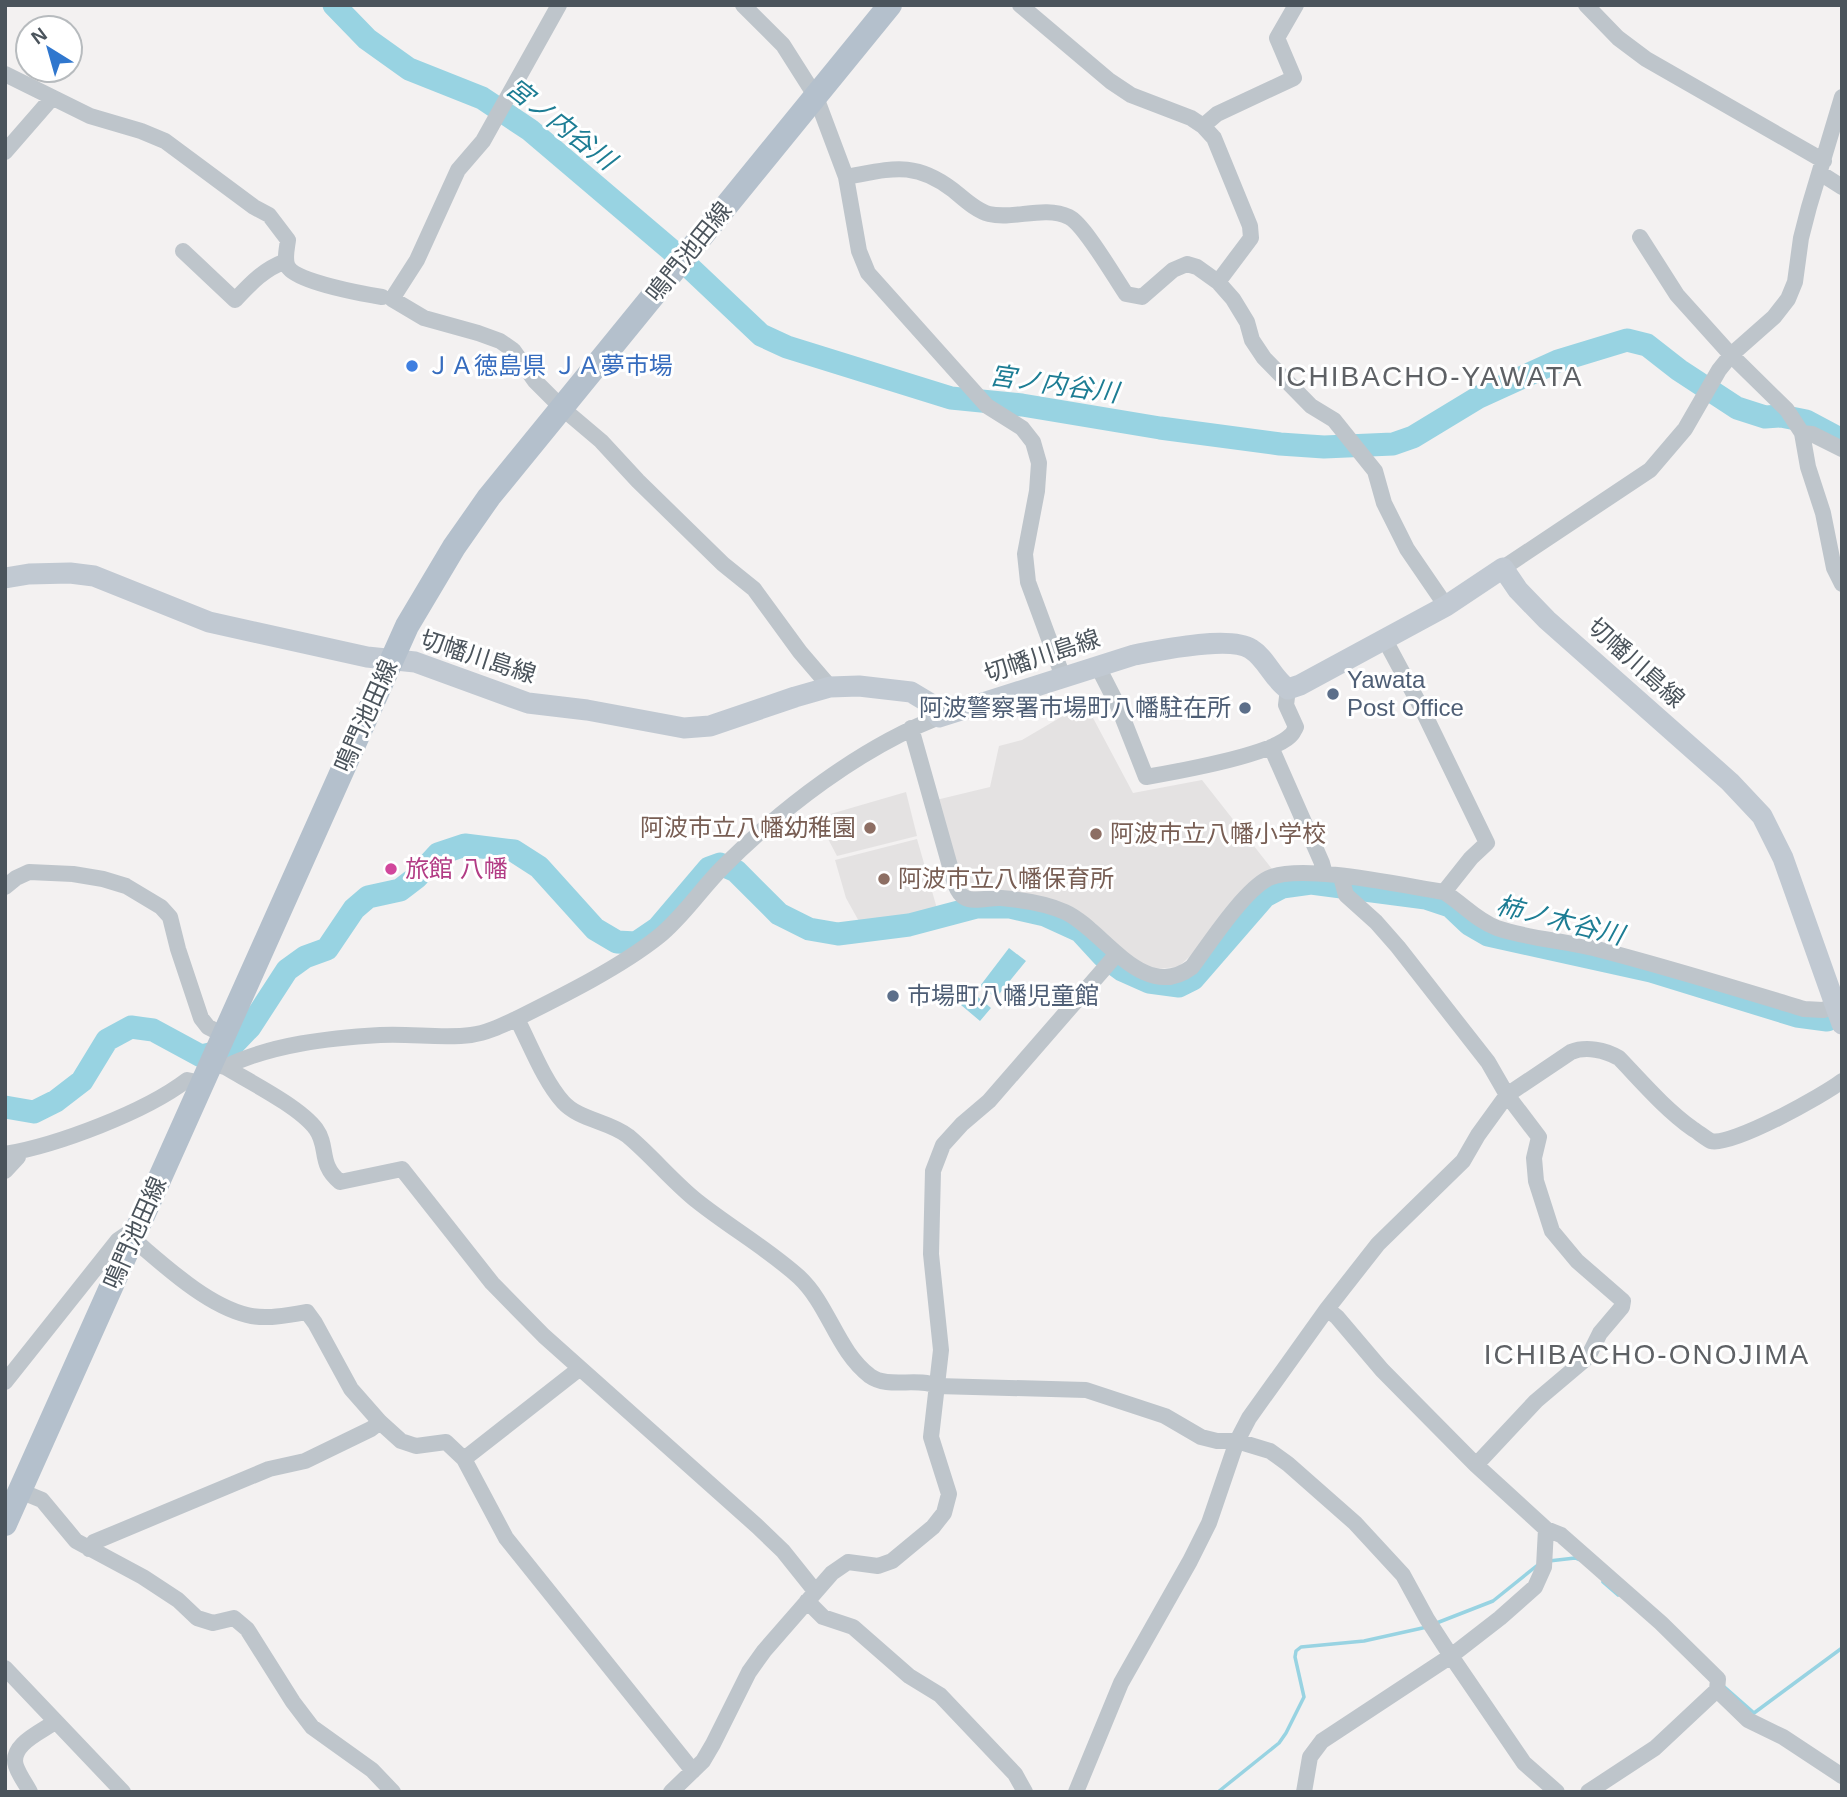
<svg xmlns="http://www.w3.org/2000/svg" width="1847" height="1797" font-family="Arial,'Noto Sans JP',sans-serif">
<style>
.education{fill:#e4e2e2}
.water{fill:#98d3e2}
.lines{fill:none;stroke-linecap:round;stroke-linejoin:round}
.stream{stroke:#98d3e2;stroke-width:3.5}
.river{stroke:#98d3e2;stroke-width:23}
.minor{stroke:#bec5cb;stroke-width:16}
.secondary{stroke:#c1c9d2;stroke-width:21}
.primary{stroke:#b4c0cc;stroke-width:24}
.shop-dot{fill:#3f7fe0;stroke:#fff;stroke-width:2.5}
.service-dot{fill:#5c6f8a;stroke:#fff;stroke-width:2.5}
.education-dot{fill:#8d6e63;stroke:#fff;stroke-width:2.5}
.hotel-dot{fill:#d1479c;stroke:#fff;stroke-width:2.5}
.labels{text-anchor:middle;stroke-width:6;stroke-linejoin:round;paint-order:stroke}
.street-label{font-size:24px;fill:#4b545c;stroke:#fff}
.shop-label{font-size:24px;fill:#366cbe;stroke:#fff;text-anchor:start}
.service-label{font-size:24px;fill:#4e5e75;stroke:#fff;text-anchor:start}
.education-label{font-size:24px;fill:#785e54;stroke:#fff;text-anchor:start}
.hotel-label{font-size:24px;fill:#b23c85;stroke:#fff;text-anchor:start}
.water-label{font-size:26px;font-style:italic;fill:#1d7d94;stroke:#fff}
.quarter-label{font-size:28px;letter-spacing:2px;fill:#5e6165;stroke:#fff}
</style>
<rect width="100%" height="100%" fill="#f3f1f1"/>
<!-- education -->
<path class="education" d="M1085 703 1133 793 1202 780 1272 869 1251 886 1196 951 1178 967 1154 969 1130 958 1095 923 972 894 961 889 936 800 990 787 999 746 1022 740Z
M906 792 917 836 837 856 827 837 824 820 827 815Z
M917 839 938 912 866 934 846 898 835 860Z"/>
<!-- water -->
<path class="water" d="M1009 948 1026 961 996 998 980 986Z
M972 992 991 1008 980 1021 961 1005Z"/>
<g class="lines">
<!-- stream -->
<path class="stream" d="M1549 1561 1575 1558 1580 1560
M1603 1582 1618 1595
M1434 1624 1493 1601 1539 1564
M1721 1684 1754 1713 1842 1648
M1218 1792 1279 1743 1286 1733 1304 1697 1295 1657 1296 1651 1301 1647 1364 1641 1427 1627"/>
<!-- river -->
<path class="river" d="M334 5 367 39 409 69 482 98 530 130 670 249 761 335 787 347 951 398 1022 405 1160 428 1280 444 1324 447 1393 444 1413 437 1479 397 1558 361 1627 340 1647 345 1679 370 1737 408 1765 417 1781 416 1806 421 1842 440
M5 1107 34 1112 56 1101 82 1081 107 1040 131 1027 153 1030 201 1056 228 1050 250 1027 287 970 305 957 327 949 354 909 368 897 400 890 417 877 438 854 465 845 514 851 539 867 595 929 617 942 636 943 658 928 709 868 720 864 736 871 779 914 809 929 838 934 909 925 977 907H1010L1045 915 1080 931 1103 956 1122 970 1149 982 1179 986 1193 979 1265 896 1282 887 1311 883 1426 898 1450 906 1469 924 1488 935 1651 971 1797 1016 1827 1020 1842 1014"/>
<!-- minor -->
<path class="minor" d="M559 5 483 141 458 170 417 260 392 299 424 318 478 333 500 341 513 350 535 381 562 408 601 441 638 481 723 564 754 589 800 652 830 687
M743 5 783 45 816 97 846 177 859 251 868 273 987 406 1022 428 1033 442 1039 463 1037 491 1025 554 1028 582 1063 677
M1020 5 1110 81 1131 95 1191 118 1203 126 1214 138 1250 226 1251 238 1218 282
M1586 5 1618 38 1646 59 1824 161
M5 74 90 116 141 131 165 141 254 207 269 215 288 240C287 248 284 260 288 267 297 282 364 294 382 297
M1203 126 1217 114 1294 78 1277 38 1296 5
M5 152 52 98
M1820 173 1842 187
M846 177C891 169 914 160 953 190 963 198 976 211 989 214 1014 220 1044 205 1069 217 1084 224 1115 278 1126 294L1142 297 1173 270 1187 264 1197 267 1218 282 1233 299 1247 322 1252 340 1264 358 1311 406 1334 420 1375 471 1384 503 1407 549 1446 606
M1640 237 1677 295 1731 355 1787 410 1802 433 1808 467 1823 513 1834 568 1842 584
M183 251 235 300C251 283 264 269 286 261
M1802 433 1812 434 1842 449
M1503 568 1650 470 1685 429 1719 370 1731 355 1774 317 1788 299 1795 282 1801 238 1809 207 1842 97
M1385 640 1422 709 1487 843 1471 858 1444 892
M1097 665 1118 706 1146 777C1175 772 1271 755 1290 736 1293 734 1294 730 1296 727L1286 705 1288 689
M911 728 955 884C957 889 960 895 964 897 973 903 991 897 1001 898 1023 900 1045 903 1065 912 1103 929 1143 1004 1192 967 1209 944 1244 890 1269 878 1303 863 1404 886 1444 892 1463 904 1476 920 1497 928 1525 938 1566 941 1597 949 1667 967 1735 988 1804 1009L1823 1010 1842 1004
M1271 747 1322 863 1325 874
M1341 877 1346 895 1376 922 1398 947 1488 1062 1507 1095 1539 1137 1534 1158 1536 1181 1552 1231 1577 1261 1623 1301 1622 1307 1600 1333 1588 1357 1536 1401 1476 1465
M5 887 16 878 29 872 73 874 103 879 126 886 161 907 170 917 178 949 201 1018 208 1027 224 1035
M517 1019C530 1044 544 1081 563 1102 579 1120 609 1121 628 1136 652 1156 673 1182 697 1201 731 1228 768 1249 799 1277 829 1305 837 1351 870 1376 888 1389 917 1377 937 1386L1086 1390 1165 1416 1201 1437 1217 1441H1237L1270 1451 1288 1464 1355 1523 1403 1575 1427 1619 1451 1656 1524 1763 1557 1792
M211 1063 225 1067C272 1044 330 1038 380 1035 410 1033 442 1039 471 1035 486 1033 501 1026 516 1019 560 997 619 968 658 937 683 917 700 890 723 867 782 808 860 748 939 717
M225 1067C250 1082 300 1107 316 1129 329 1147 318 1164 340 1182L402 1169 492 1283 544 1336 757 1526 783 1551 815 1591
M5 1154C58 1145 145 1112 187 1080L201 1083
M5 1171 18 1157 15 1153
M133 1239C164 1265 206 1305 247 1315 266 1320 287 1315 307 1312L315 1323 351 1389 380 1422 401 1441 416 1446 446 1442 464 1459 506 1538 693 1771
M1327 1309 1337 1317 1382 1370 1476 1465 1546 1529 1561 1535 1661 1623 1718 1679 1717 1690 1748 1720 1783 1737 1842 1776
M5 1382 118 1240 137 1227
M464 1459 579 1369
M20 1491 42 1500 76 1541 143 1577 178 1600 197 1618 213 1623 234 1618 247 1629 293 1702 312 1727 372 1770 393 1792
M89 1549 94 1542 269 1469 305 1461 371 1429 380 1422
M807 1601 823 1617 853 1627 909 1676 940 1695 1015 1774 1025 1792
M5 1668 123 1792
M30 1792C26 1784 19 1775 16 1766 9 1745 41 1732 55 1722
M671 1792 703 1761 713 1744 749 1672 764 1651 832 1573 848 1562 878 1566 892 1561 933 1527 944 1513 949 1494 931 1437 941 1350 931 1254 933 1171 943 1145 962 1124 989 1101 1116 955
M1076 1792 1121 1683 1190 1561 1209 1523 1237 1441 1249 1418 1327 1309 1378 1244 1463 1161 1478 1135 1507 1095 1571 1052C1586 1046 1605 1050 1619 1058 1643 1083 1665 1109 1693 1129 1698 1132 1705 1138 1711 1141 1731 1147 1824 1095 1842 1081
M1304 1792 1310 1757 1322 1741 1451 1656 1500 1618 1535 1587 1544 1567 1546 1529
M1588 1792 1655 1748 1717 1690"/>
<!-- secondary -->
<path class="secondary" d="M5 578 29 574 70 573 94 576 209 622 367 657 415 662 528 703 587 710 684 728 710 726 795 697 830 687 859 686 911 692 931 704 939 717 1134 655C1160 650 1230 635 1251 649 1267 659 1272 678 1288 689L1300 685 1446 606 1503 568 1518 590 1547 620 1730 782 1762 816 1783 858 1842 1024"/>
<!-- primary -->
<path class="primary" d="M5 1524 407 626 454 547 489 497 890 5"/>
</g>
<!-- markers -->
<circle class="shop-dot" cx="412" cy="366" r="7"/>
<g class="service-dot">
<circle cx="1333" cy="694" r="7"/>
<circle cx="1245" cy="708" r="7"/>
<circle cx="893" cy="996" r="7"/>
</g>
<g class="education-dot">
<circle cx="870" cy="828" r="7"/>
<circle cx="1096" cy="834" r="7"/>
<circle cx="884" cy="879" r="7"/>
</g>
<circle class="hotel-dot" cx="391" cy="869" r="7"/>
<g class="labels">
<!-- street labels -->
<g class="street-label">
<text transform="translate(689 252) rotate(-51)" y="8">鳴門池田線</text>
<text transform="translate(1042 656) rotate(-18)" y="8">切幡川島線</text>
<text transform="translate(478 657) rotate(18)" y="8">切幡川島線</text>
<text transform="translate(1636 663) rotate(42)" y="8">切幡川島線</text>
<text transform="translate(366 716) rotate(-66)" y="8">鳴門池田線</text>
<text transform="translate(135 1233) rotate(-66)" y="8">鳴門池田線</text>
</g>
<!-- shop labels -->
<g class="shop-label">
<text x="426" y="374">ＪＡ徳島県 ＪＡ夢市場</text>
</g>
<!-- service labels -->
<g class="service-label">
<text x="1347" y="688">Yawata<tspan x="1347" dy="28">Post Office</tspan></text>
<text x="1231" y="716" text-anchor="end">阿波警察署市場町八幡駐在所</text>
<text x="907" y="1004">市場町八幡児童館</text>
</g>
<!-- education labels -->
<g class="education-label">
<text x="856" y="836" text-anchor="end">阿波市立八幡幼稚園</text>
<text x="1110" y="842">阿波市立八幡小学校</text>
<text x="898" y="887">阿波市立八幡保育所</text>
</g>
<!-- hotel labels -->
<g class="hotel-label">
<text x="405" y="877">旅館 八幡</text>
</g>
<!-- water labels -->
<g class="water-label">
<text transform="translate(561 124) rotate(38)" y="9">宮ノ内谷川</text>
<text transform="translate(1054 384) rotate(8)" y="9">宮ノ内谷川</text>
<text transform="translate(1560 920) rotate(14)" y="9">柿ノ木谷川</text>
</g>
<!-- quarter labels -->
<g class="quarter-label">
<text x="1430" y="386">ICHIBACHO-YAWATA</text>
<text x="1647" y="1364">ICHIBACHO-ONOJIMA</text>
</g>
</g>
<!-- border -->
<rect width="1847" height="1797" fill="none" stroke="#4b545c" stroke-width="14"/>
<!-- north arrow -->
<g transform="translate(49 49) rotate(323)"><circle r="33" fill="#ffffff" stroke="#b7bbbe" stroke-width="2"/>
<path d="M0-5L12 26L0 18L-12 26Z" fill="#3077ce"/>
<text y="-10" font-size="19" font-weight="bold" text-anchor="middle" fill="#4b545c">N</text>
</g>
</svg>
